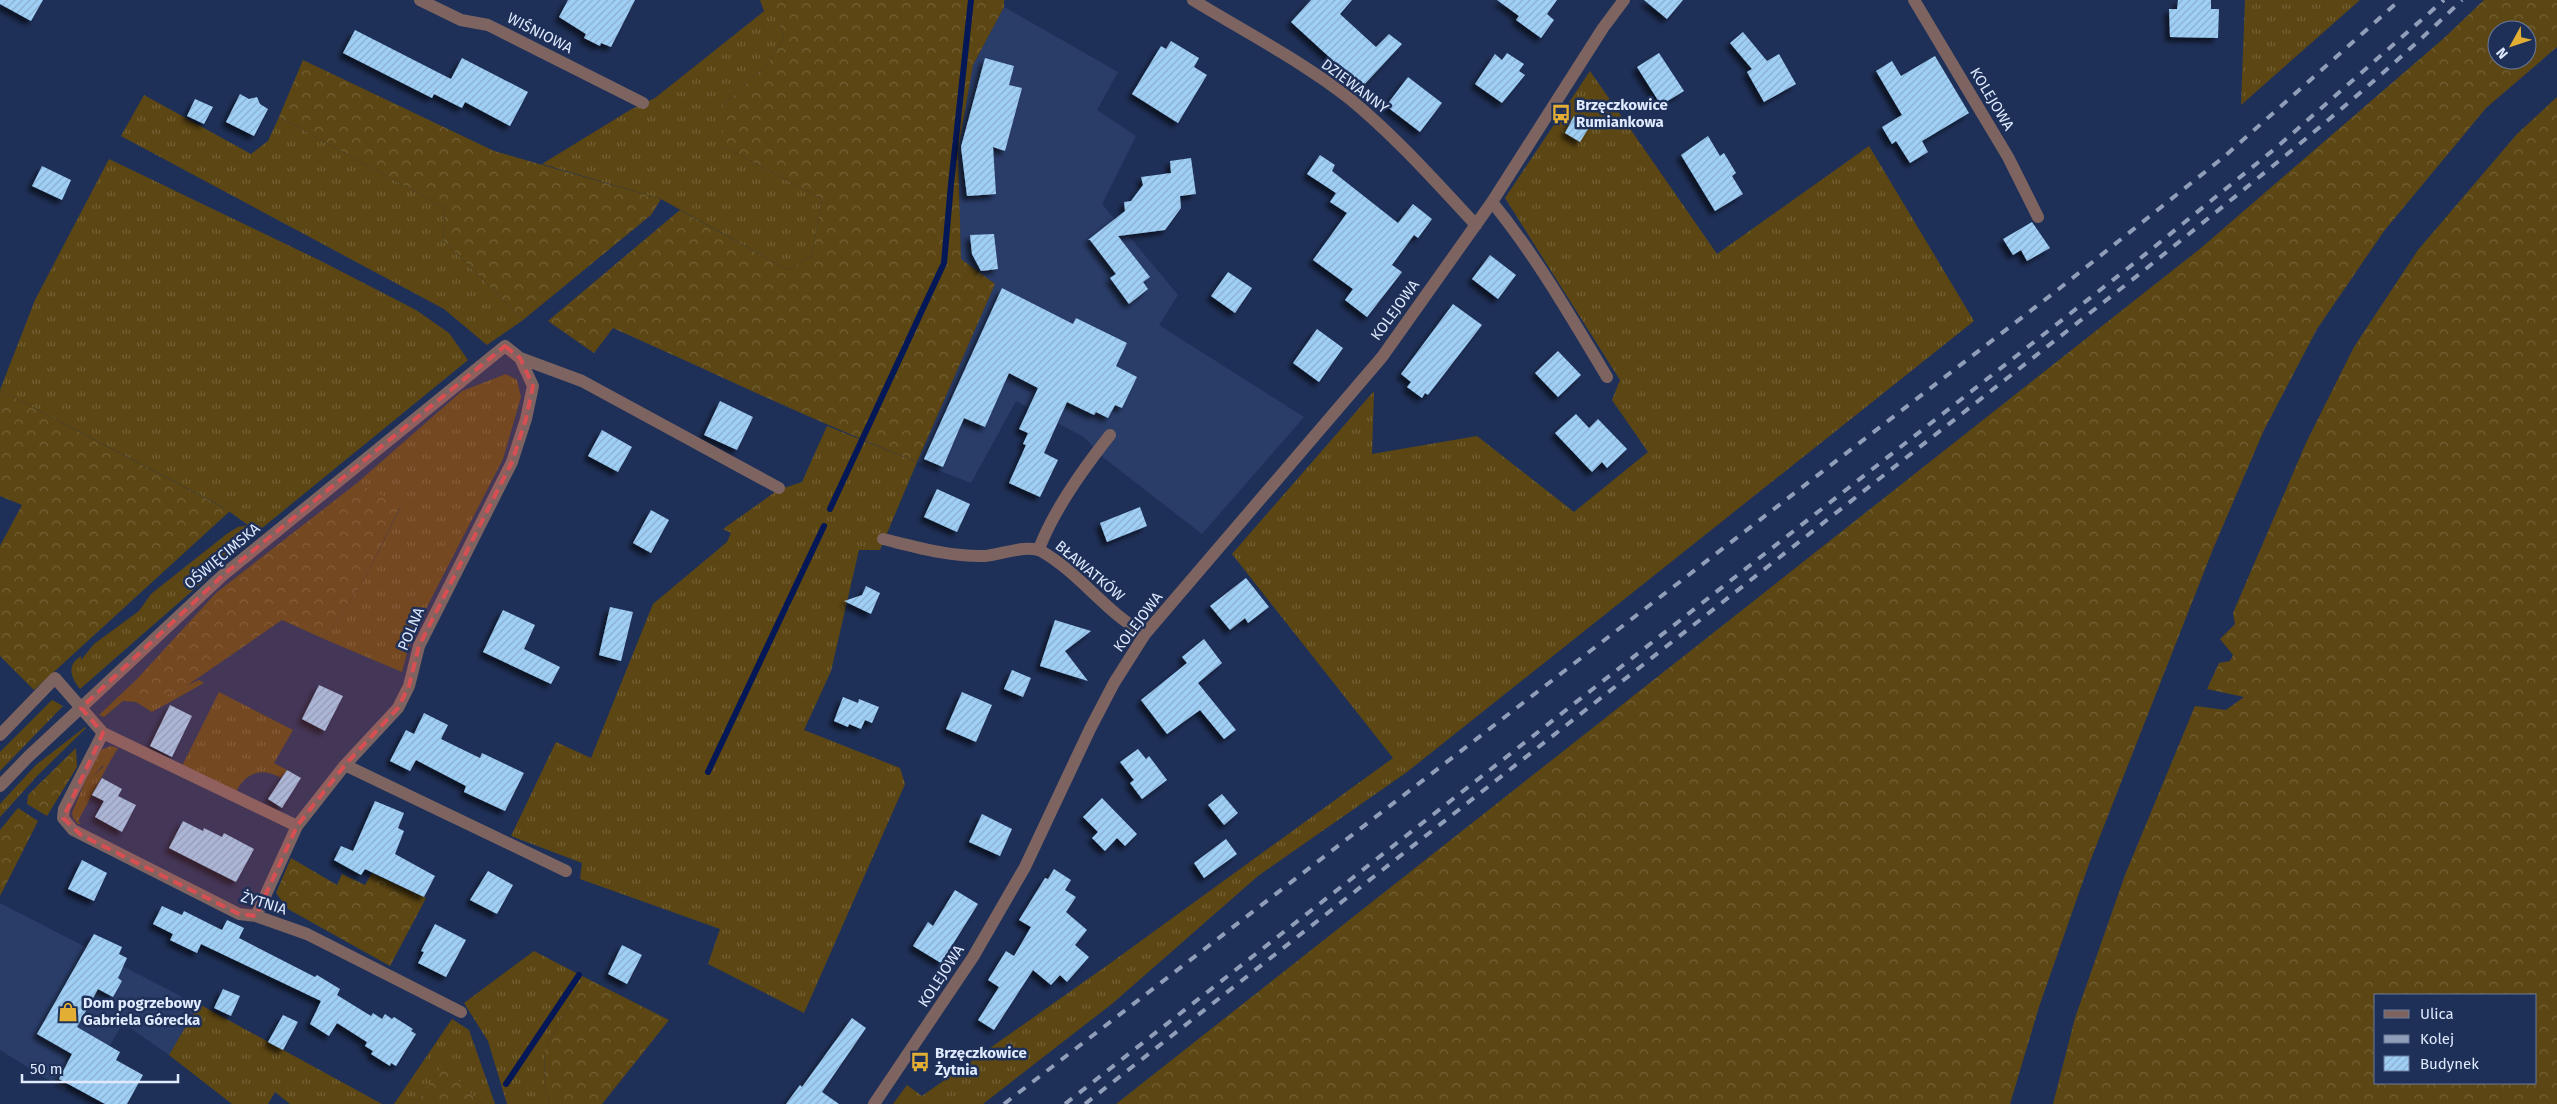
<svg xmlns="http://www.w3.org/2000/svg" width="2557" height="1104" font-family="'Fira Sans',sans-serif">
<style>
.built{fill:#2a3d69}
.grass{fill:url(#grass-tufts)}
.forest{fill:url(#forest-crowns);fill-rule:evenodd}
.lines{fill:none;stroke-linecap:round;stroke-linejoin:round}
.stream{stroke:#041756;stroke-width:6}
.building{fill:url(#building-hatch);filter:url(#shadow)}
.street{stroke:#7d6461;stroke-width:12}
.rail{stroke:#919eba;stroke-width:4;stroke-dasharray:9 9;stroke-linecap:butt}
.marked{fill:#d84f53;fill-opacity:0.2;stroke:#d84f53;stroke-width:4;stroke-dasharray:10 6;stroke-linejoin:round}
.labels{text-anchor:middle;stroke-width:5;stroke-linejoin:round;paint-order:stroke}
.street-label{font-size:15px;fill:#dfeafe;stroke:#1f3058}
.poi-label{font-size:15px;font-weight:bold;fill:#dfeafe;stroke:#1f3058;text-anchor:start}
</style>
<defs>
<pattern id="grass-tufts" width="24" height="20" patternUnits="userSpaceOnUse" patternTransform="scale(1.25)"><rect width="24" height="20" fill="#5c4613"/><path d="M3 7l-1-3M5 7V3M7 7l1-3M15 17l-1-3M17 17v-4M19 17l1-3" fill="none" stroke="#736136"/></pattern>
<pattern id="forest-crowns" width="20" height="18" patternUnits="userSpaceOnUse" patternTransform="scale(1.25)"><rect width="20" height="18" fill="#5c4613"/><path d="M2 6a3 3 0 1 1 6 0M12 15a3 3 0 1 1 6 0" fill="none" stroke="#736136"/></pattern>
<pattern id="building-hatch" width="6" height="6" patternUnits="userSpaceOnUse" patternTransform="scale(1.25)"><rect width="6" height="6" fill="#a0cff6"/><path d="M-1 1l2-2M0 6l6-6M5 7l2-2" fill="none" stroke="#89adcc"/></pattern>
<filter id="shadow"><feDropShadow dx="-4.5" dy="4.5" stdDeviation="2.5" flood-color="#0009"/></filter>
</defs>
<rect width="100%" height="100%" fill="#1f3058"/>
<!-- built -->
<path class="built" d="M1004 7 1118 72 1097 110 1136 136 1102 204 1178 295 1159 325 1304 417 1202 534 1104 458 1084 437 1016 401 971 483 917 462 995 284 961 259 958 150 973 65Z
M0 903 198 1005 169 1055 123 1023 89 1081 74 1074 65 1090 0 1050Z"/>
<!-- grass -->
<path class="grass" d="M2245 0H2360L2241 105Z
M773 4 784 38 767 64 723 106V146L822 199 812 256 788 270 661 199 542 164 630 110 655 98Z
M1590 71 1717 254 1869 146 1974 321 1407 772 1258 876 1113 1003 983 1104H893L907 1085 922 1096 1105 967 1393 758 1232 554 1374 391 1372 454 1477 436 1574 512 1648 452 1612 400 1620 380 1505 198Z
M144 95 251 154 268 141 279 117 445 208 443 240 523 320 487 345 444 309 121 136Z
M109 159 321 261 416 310 449 333 468 360 256 533 255 536 80 689C71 677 66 666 81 656V660L94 644 139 611 151 594 228 533 238 527 248 525 223 507 0 390 35 300Z
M506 374 517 380 521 397 503 459 411 638 402 672 324 639 364 580 401 506 357 483 462 391Z
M827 426 917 462 880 550H859L831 671 804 730 900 768 905 784 804 1013 708 964 720 929 580 879 582 863 511 836 556 742 591 758 653 604 727 542 731 533 723 529 778 490 802 482Z
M137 679 131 691 150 702 199 680 204 683 152 712 136 702 123 701 104 717 99 715Z
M219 692 293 730 274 763 287 770 281 778C263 767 245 772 236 792L182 766Z
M52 700 63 706 0 771V752Z
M85 727 86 728 38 775 0 817V804L36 765Z
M106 764 108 765 78 821 81 824H78L73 818 72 813 86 779 94 775Z
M534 951 584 977 545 1048 544 1085 550 1104H507L488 1041 464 1003Z
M199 1004 382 1104H290L275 1092 268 1104H232L169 1055Z
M452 1019 469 1030 495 1104H481L443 1065 416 1104H394Z"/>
<!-- forest -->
<path class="forest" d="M760 0H1004V7L973 65 958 150 961 259 995 284 917 462C814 421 714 373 613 328L594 353 548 321 680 210 788 270 812 256 822 199 723 146V106L767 64 784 38 773 5 764 11Z
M2484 0H2557V47L2486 108 2384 231 2317 329 2264 430 2213 549 2089 864 2039 1007 2010 1104H1116L2201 248 2443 39ZM2497 30H2527V60H2497Z
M303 60 494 151 661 199 651 215 523 320 443 240 445 208 279 117Z
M2557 97V1104H2053L2075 1018 2125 875 2195 706 2226 710 2244 697 2207 689 2219 663 2230 661 2233 655 2220 639 2235 624 2233 613 2306 443 2354 347 2418 250 2517 134ZM2376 995H2536V1083H2376Z
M0 390 230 511 34 690 0 656V546L22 505 0 496Z
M357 483 401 505 364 580 324 639 282 620 182 689 150 702 139 701 131 691 137 679 216 593Z
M111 746 118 748 108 765 102 766 94 775 86 779 101 750Z
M76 748 77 767 47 816 27 804 28 795Z
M18 808 38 821 0 896V830Z
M291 858 337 885 342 874 365 885 372 873 426 898 390 966 288 909 276 893Z
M584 977 669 1020 602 1104H550L544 1085 545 1048Z
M443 1064 481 1104H416Z"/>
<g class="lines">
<!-- stream -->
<path class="stream" d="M830 509 944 263 951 184 971 0
M708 772 824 526
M506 1084 579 975"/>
</g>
<!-- building -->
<path class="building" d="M0 0H43L31 21 0 4Z
M568 0H635L611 47 601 43 600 46 584 38 586 34 559 17Z
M1311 0H1352L1340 14 1376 47 1389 34 1402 44 1362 87 1291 22Z
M1497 0H1557L1547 14 1554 20 1541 38 1516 20 1519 16Z
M1644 0H1683L1667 19Z
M2178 0H2211V9H2219L2218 38 2170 37 2169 9H2177Z
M355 30 451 79 462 58 528 92 510 126 465 102 462 108 434 94 432 98 343 53Z
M1743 32 1767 61 1779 54 1796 84 1764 102 1747 72 1752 69 1730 43Z
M1171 41 1199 58 1194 67 1207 75 1178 123 1132 94 1161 46 1166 49Z
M1507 53 1524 64 1519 71 1525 75 1502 103 1475 84 1495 54 1502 60Z
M1659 53 1684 91 1661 105 1637 67Z
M1935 56 1969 113 1922 141 1928 152 1910 163 1896 141 1892 144 1882 127 1902 115 1876 71 1892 61 1901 76Z
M985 58 1014 66 1009 85 1022 88 1005 151 993 147 996 194 967 196 961 147Z
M1408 77 1442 103 1420 132 1386 106Z
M240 94 249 99 257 97 260 104 268 109 254 136 226 122Z
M195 99 213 107 204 124 187 116Z
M1574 116 1590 126 1580 142 1565 133Z
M1708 136 1720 156 1724 153 1736 173 1732 176 1743 194 1715 211 1681 155Z
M1320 155 1335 165 1332 171 1398 223 1413 204 1432 219 1418 238 1414 235 1392 265 1402 272 1367 317 1345 300 1353 289 1313 260 1347 213 1330 202 1336 193 1307 174Z
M1191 158 1196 194 1180 196 1181 208 1165 230 1118 236 1150 277 1143 282 1148 289 1129 304 1110 278 1116 274 1090 240H1088L1125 211 1124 202 1131 201 1143 185 1141 177 1171 173 1170 161Z
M42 166 71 180 62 200 32 186Z
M2032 222 2050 248 2027 261 2021 250 2013 255 2003 239Z
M994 234 998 269 981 271 972 254 970 235Z
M1490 255 1516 275 1498 299 1472 279Z
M1228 272 1252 288 1235 313 1211 296Z
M1002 288 1073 324 1076 318 1127 343 1116 366 1137 377 1122 408 1115 405 1108 418 1096 412 1094 415 1067 402 1044 453 1058 460 1040 497 1009 483 1026 445 1023 444 1028 433 1019 429 1038 388 1009 373 985 427 964 418 943 467 924 459Z
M1453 304 1482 325 1428 395 1425 393 1422 398 1407 387 1411 382 1401 374Z
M1317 329 1343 348 1319 382 1293 363Z
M1558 351 1581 375 1558 397 1535 373Z
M720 401 753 417 737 450 704 435Z
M1576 414 1589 428 1598 419 1627 449 1607 468 1602 462 1592 472 1555 433Z
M602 430 632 447 618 472 588 456Z
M937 489 970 504 957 532 924 517Z
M1140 507 1147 526 1107 542 1100 523Z
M651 510 669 520 651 553 633 543Z
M1246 578 1269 607 1248 623 1245 618 1230 630 1210 606Z
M866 586 880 593 871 614 844 601 862 595Z
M610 607 633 612 621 661 599 655Z
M503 610 535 625 524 649 560 667 551 684 483 652Z
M1055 620 1091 631 1065 651 1088 681 1040 666Z
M1204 639 1222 663 1198 683 1236 730 1224 739 1200 710 1167 734 1141 700 1187 663 1182 657Z
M1012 670 1031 678 1023 697 1004 689Z
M319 685 343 696 325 731 302 719Z
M962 692 992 705 976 742 946 729Z
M843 697 858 703 859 699 879 707 872 723 865 720 861 729 849 724 848 727 834 721Z
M170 705 192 716 172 757 150 746Z
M424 713 448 725 441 739 480 758 482 753 524 773 505 811 464 792 466 786 416 760 410 771 390 761 406 730 414 734Z
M1138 749 1146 759 1149 756 1167 780 1142 799 1130 783 1134 780 1120 762Z
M287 770 301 778 282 808 268 799Z
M102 778 122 789 118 796 136 805 122 832 95 817 104 801 92 795Z
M1222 794 1238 813 1224 825 1208 805Z
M1102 798 1137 834 1125 846 1117 838 1105 851 1092 838 1098 832 1083 817Z
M375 801 404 813 398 828 404 831 395 854 435 876 424 897 365 869 361 875 334 860 341 846 353 851Z
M982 814 1012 829 1000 856 969 842Z
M183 821 203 831 204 828 222 837 224 833 254 849 236 882 169 848Z
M1226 839 1237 854 1204 878 1194 863Z
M82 860 107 873 94 901 68 889Z
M1054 869 1071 880 1065 890 1076 897 1066 912 1087 930 1075 945 1089 957 1067 982 1060 975 1051 985 1033 970 994 1030 978 1020 999 987 988 980 1006 951 1014 956 1031 927 1019 920 1045 878 1048 879Z
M488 871 513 885 497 914 470 900Z
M955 890 978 904 941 963 913 946 928 922 933 926Z
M162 906 182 915 184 911 222 930 227 920 244 928 239 938 315 977 317 975 340 989 337 995 371 1016 373 1013 382 1019 385 1014 392 1019 394 1017 413 1029 411 1031 416 1034 396 1066 391 1063 390 1066 371 1054 373 1051 365 1046 367 1042 337 1023 329 1036 310 1024 321 1001 201 944 197 953 170 940 173 934 153 924Z
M435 924 466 940 446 977 418 963 424 952 421 951Z
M94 934 122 947 119 954 127 958 118 978 122 981 113 997 98 989 77 1027 120 1052 116 1060 143 1075 127 1104H105L59 1079 72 1054 37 1034Z
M622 945 642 955 627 984 608 974Z
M223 989 240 996 231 1016 214 1008Z
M283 1015 298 1022 283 1050 268 1042Z
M852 1018 866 1028 822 1092 839 1104H786L800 1085 802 1087Z"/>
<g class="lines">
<!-- street -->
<path class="street" d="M420 0 461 20 488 25 643 103
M1193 0C1245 32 1302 61 1350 99 1396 137 1435 181 1476 225
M1914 0 2008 157 2038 217
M1492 202C1536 256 1571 317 1607 377
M883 539C916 547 950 557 985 556 999 555 1028 544 1041 551 1080 573 1106 613 1145 634
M1039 549C1054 509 1083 469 1110 435
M103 733 64 809 63 818 73 830 239 914 256 916 307 934 461 1012
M0 735 55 678 103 733 297 826
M345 765 566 871
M0 786 28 757 223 575 505 346 520 358 582 381 779 488
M256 916 297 826 345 765 398 708 409 686 419 646 512 462 526 419 533 386 520 358
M874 1104 973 957 1025 867 1090 729 1114 683 1145 634 1382 357 1492 202 1603 28 1624 0"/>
<!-- rail -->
<path class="rail" d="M1004 1104 2060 288 2225 156 2400 0
M1065 1104 2137 261 2277 147 2444 0
M1085 1104 2142 272C2250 184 2362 97 2462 0"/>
</g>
<!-- marked area -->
<path class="marked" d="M505 346 520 358 533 386 526 419 512 462 419 646 409 686 398 708 345 765 297 826 256 916 239 914 81 835 63 818 103 733 81 708 223 575Z"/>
<!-- icons -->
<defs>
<symbol id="bus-bare" viewBox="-9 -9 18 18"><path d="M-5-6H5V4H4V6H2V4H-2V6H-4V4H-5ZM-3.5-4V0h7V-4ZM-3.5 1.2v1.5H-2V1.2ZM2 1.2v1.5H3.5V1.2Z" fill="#e2af34" stroke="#1f3058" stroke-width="2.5" paint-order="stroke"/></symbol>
<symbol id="shop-bare" viewBox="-9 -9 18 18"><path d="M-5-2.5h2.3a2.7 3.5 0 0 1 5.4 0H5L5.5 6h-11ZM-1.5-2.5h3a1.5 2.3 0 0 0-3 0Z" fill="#e2af34" stroke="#1f3058" stroke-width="2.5" paint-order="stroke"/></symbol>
</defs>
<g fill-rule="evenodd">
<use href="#bus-bare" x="1547" y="100" width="28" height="28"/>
<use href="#shop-bare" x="54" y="998" width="28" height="28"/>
<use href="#bus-bare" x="906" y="1048" width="28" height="28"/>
</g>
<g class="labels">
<!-- street labels -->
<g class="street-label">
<text transform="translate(540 33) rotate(27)" y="5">WIŚNIOWA</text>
<text transform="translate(1355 86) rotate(37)" y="5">DZIEWANNY</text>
<text transform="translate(1992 99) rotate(59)" y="5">KOLEJOWA</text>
<text transform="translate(1395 310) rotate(-54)" y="5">KOLEJOWA</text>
<text transform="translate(222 556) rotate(-40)" y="5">OŚWIĘCIMSKA</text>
<text transform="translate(1090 571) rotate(40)" y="5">BŁAWATKÓW</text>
<text transform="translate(1138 622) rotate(-53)" y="5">KOLEJOWA</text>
<text transform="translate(411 629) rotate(-67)" y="5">POLNA</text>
<text transform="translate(264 903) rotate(17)" y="5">ŻYTNIA</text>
<text transform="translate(941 976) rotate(-57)" y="5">KOLEJOWA</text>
</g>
<!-- poi labels -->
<g class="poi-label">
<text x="1576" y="110">Brzęczkowice<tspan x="1576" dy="17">Rumiankowa</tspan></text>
<text x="83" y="1008">Dom pogrzebowy<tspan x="83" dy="17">Gabriela Górecka</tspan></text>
<text x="935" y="1058">Brzęczkowice<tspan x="935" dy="17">Żytnia</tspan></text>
</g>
</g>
<!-- legend -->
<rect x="2374" y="994" width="162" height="90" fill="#1f3058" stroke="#6c7a9a"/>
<rect x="2384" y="1010" width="25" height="8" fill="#7d6461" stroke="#6c7a9a"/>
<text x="2420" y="1019" font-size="15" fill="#dfeafe">Ulica</text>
<rect x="2384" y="1035" width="25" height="8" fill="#919eba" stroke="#6c7a9a"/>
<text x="2420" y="1044" font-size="15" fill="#dfeafe">Kolej</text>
<rect x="2384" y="1056" width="25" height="15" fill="url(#building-hatch)" stroke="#6c7a9a"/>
<text x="2420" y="1069" font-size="15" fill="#dfeafe">Budynek</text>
<!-- north arrow -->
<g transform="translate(2512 45) rotate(230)"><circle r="24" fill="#1f3058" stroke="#6c7a9a"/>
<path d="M0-4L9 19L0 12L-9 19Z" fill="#e2af34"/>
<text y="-8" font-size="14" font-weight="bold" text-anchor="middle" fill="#dfeafe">N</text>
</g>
<!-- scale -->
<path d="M22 1074v8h156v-8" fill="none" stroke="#dfeafe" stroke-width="2.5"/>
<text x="30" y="1074" font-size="15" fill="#dfeafe" stroke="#1f3058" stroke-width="4" paint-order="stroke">50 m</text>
</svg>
